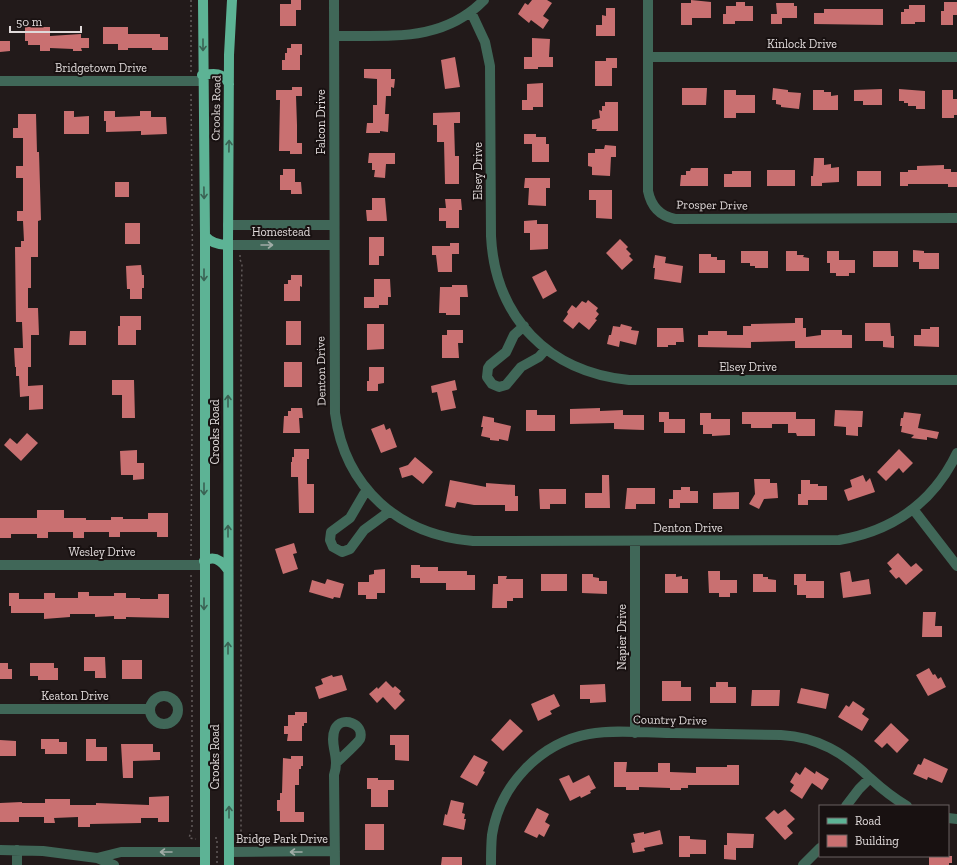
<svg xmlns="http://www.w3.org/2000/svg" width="957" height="865" font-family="'Zilla Slab',serif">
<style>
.building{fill:#c97071}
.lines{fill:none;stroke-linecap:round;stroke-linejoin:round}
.path{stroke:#625b5b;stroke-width:1.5;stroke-dasharray:2 3;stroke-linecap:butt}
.minor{stroke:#406758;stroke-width:10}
.major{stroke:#5db395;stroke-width:10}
.oneway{stroke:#3a6253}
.oneway2{stroke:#a0aca6}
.labels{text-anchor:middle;stroke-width:4;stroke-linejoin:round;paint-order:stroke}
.street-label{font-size:12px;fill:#e0dada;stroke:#181111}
</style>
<rect width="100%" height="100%" fill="#221a1a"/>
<!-- building -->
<path class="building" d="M291 0H301V10H296V26H280V4H291Z
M532 0H547L552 3 543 16 549 20 543 29 531 20 529 23 518 14 525 3 528 5Z
M691 0 711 2V18H692V25H681V3H691Z
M736 2H745V6H753V21H735V24H723V14H726V6H736Z
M944 2H957V15H953V25H941V11H944Z
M776 3H794V6H797V18H782V24H771V14H777Z
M909 5H925V22H915V24H901V12H904V9H909Z
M606 8H615V36H596V25H602V15L606 16Z
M824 9H883V25L814 24V13H824Z
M25 27H50V36L81 34V38H89V48H81L82 51H73V49L50 48V51H40V45H28V41H25Z
M103 27H128V34H160V37H168V50H152V48H128V50H118V44H103Z
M532 38 550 39 549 57H553V67H538V69H524V57H532Z
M0 41H10V51L0 52Z
M291 44H302V55H300V70H282V60H285V53H287V48H291Z
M455 57 460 87 445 89 441 60Z
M606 58H617V68H612V86H595V61H606Z
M364 69H391V79H395L394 88 391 87V96H386L385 114H389L388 132 380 131V133H366L367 123H373V105H377V79L364 78Z
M543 83V107H533V110H522V100H527V84Z
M292 87H302V96H296L297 125V143H302V154H290V151H279L280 100H276V90H292Z
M682 88H707L706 105H682Z
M773 88 788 90V92L801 93 799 109 781 107V105L776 104V100H772Z
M882 89V105H863V101H854V90Z
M899 89 925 91V109H916V106H908V103H904V101H899Z
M724 90H736V95H755V113H736V118H724Z
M813 90H824V92H831V96L838 95V110H813Z
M942 90H953V99H957V115H954V118H942Z
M605 102H618V131H596L597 129H592V120L600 118 599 110 602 111V106H605Z
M64 111H74V117L89 116V134H64Z
M104 111H115V117L140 116V111H151V117H166L167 134 141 135V131L106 132V121H104Z
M460 112V123H454L455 156H459V184H445L444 142H437V125H433V113Z
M18 114H36L37 152H39L41 220 38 221V257H31V288H28V308H38L39 335H31V367H28V386L43 385V409L29 410V396L20 397 19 376H16V367H15L14 348H23L22 322H16L15 247H21V241H24L23 221H17V211H23V178H16V166H23V138H13V128H18Z
M524 134H536V137H546V144H549V162H532V144H524Z
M605 145 616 146V157H611L610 176 592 175V167L588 166V153H595V149H604Z
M369 153H395V164H386L385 178 374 177 375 170H372V163H368Z
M814 158H824V165L831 164V168L839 167V182L822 183V186H811V176H813Z
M944 165V169H951V172H957V187H948V184H908V186H900V172H908V170H917V166Z
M691 168H708V186H680L681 175H686V171H690Z
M283 169H295V182H301L302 194H291V190H280V175H283Z
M767 170H795V186H767Z
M732 171H751V187H724V174H732Z
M857 171H881V186H857Z
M525 178H550V188H546V206L528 205 529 188H524Z
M115 182H129V197H115Z
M589 190H612V219L596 218V200H589Z
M372 198H385L387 221H367L366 210H372Z
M445 199H461L462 210H459V228H446V221H439V208H446Z
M537 220V224H548V249L530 250V233H524V221Z
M125 223H140V244H125Z
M369 237H384V256H379V265H369Z
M620 239 628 247 626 249 631 254 629 256 633 260 622 270 606 253Z
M450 243H459V254H452V272H438L436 255H432V246H450Z
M913 250 924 251V253H939V269H919V262H913Z
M741 251H768V268H755V266H750V263H741Z
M786 251H797V255H804L803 257 809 258V271H786Z
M827 251H839V260H855V273H849V276H836V273H830V263H827Z
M873 251H898V267H873Z
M699 254H711V257H717V260H725V273H699Z
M655 255 666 257 665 263 683 266 681 283 654 279 655 268H653Z
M141 265 142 275H144V288H142V299H130V289H127L126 266Z
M546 270 557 291 543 299 532 277Z
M291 275H302V287L300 286V301H284V284H288V280H291Z
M374 279H390L391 297H388V305H379V308H364V297H374Z
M452 285H467L468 297H460V315H446V313H439L440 287H452Z
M588 300 598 308 596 311 599 314 595 319 597 320 589 330 579 322 573 329 563 321 568 314 567 312 572 305 576 308 582 301 586 303Z
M120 316H141V330H136V345H118V326H120Z
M795 318H803V328H806V337L821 335V330H842V335H852V348H795V341L751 342V348L698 347V335H708V331H727V335H743V326H751V324L795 323Z
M286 321H301V345H286Z
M865 323H890L891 336H894V348L883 347V341H865Z
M367 324H384V349L367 350Z
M621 324 632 327 631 330 639 331 636 345 620 341 619 347 607 344 609 335H611L613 326 620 327Z
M930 327H939V347L914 346V335H921V329H930Z
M657 328H683L684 342H676V345H668V347H657Z
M447 330H463V343H458L459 358H442V335H447Z
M70 331H86V345H69Z
M284 362H302V387H284Z
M369 367H384V383L378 384V391H367V381H369Z
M112 380H134L135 418H122V395H112Z
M455 380 457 390 452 391 456 408 441 411 437 392 432 393 431 386Z
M291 408H302L303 418H299L300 433H283L284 416H288V411H291Z
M600 408V411L623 410V415H644V430L614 429V423L570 424V409Z
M526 410H537V415H555V431H526Z
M835 410 863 411 862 427H858V436L846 435V427L834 426Z
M659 412H669V419H685V433H664V422H659Z
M742 412H796V419H815V436H797L796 433H788V424H772V428H751V424H742Z
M904 412 921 414 918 428 939 432 937 439 927 437V440L911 438 914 435 901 432 902 426H900L901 418H903Z
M700 413H711V419H730V435L712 436V434H703V425H700Z
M483 416 494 418V422L511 426 508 441 499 439V441L490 440V438L481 436 483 427H481Z
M384 424 386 430 390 428 397 447 381 453 371 429Z
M27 433 38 443 21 461 4 445 10 438 17 444Z
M294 449H309V459H307V484H314V513H299L298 477H291V462H292V457H294Z
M899 449 913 463 903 473 899 468 886 481 877 472Z
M137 450V463H144V479L133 480V475H121L120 451Z
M415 457 433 472 423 484 412 475 402 478 399 468 408 465Z
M602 475H609L610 508H585V493H602Z
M863 475 866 482 870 478 875 492 848 501 844 490 852 487 850 480Z
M754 479H770V483H777L778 498 764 499 759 509 749 504 755 494Z
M450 480 486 487V483L515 485V496H518V511H505V505H474L457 502 455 508 445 506Z
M801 480H810V484H818V486H827V500H808V505H798V494H801Z
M681 487H690V491H698V503H680V508H669V499H673V490H681Z
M627 488H655V504H636V509H625Z
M539 489H566V504H550V509H540Z
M739 492V509H713V493Z
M37 510H64V518H86V520H111V517H123V519H148V513H168V537H157V532H120V537H109V532H84V538H73V532H48V538H37V534H11V538H0V518H37Z
M294 543 297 553 293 554 298 569 283 574 275 549Z
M898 553 911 567 916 563 923 570 906 585 899 577 896 579 889 571 892 569 887 563Z
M411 565H420V567H438V571H467V575H475V590H446V583H420V578H411Z
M385 569V593H377V599H366V595H358V582H369V575L374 574V570Z
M708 571H720V580H737V593H730V597H719V593H709Z
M850 571 852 582 869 579 871 594 843 598 840 573Z
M541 574H567V591H541Z
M582 574H593V577L599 578V581H607V594L582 593Z
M665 574H676V577L682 576V579H688V593H665Z
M753 574H763V577H768V579L776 580V592H753Z
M794 574H806V581H824V598H806V595H797V585H794Z
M498 576H507L506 579H523V598H513V601H507V608H492L493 584H498Z
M327 579 344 584 340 598 334 597 333 599 309 592 312 580 325 584Z
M78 592H89V596H114V593H126V598H140V599H158V594H169V618L126 617V619H114V616L95 617V614H70V617L44 619V613H11V606H9V593H19V599H44V593H55V598H78Z
M923 612H936L935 626H942V637H922Z
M84 657H105L106 678H95V671H84Z
M122 660H142V679H122Z
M0 663H8V669H12V679H0Z
M30 663H54V668H58V680H38V676H30Z
M929 668 933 675 935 674 938 679 941 677 946 687 928 696 916 675Z
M332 675 333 677 342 675 347 690 319 699 315 687 323 684 321 679Z
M386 681 393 688 395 686 401 691 399 694 405 700 395 710 383 697 377 703 369 694 377 687 378 689Z
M662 681H681V687H691V701H662Z
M716 682H728V687H736V703H710V687H716Z
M605 684 606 702 590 703V699H580V685Z
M801 688 829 694 826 709 797 703Z
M752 690H780L779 706H751Z
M554 694 560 706 550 711 552 714 538 721 531 704Z
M853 701 865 709 862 714 869 719 862 731 838 717 846 705 849 707Z
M295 712H307V723H304V726H302V741H287L288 734H284V726H288V715H295Z
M510 719 523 731 503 751 491 740Z
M891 723 909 740 897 753 887 743 882 748 874 741Z
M390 735H409V761L395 760V745H390Z
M41 739H59V742H67V754H45V749H41Z
M86 739H96V747H107V761H86Z
M0 740 16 741V756H0Z
M121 744H153V752H160V760L133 761V778H123Z
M474 755 488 762 483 771 485 772 477 786 460 777Z
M291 756H303V766H301V769H299V785H295V812H304V822H280V811H277V800H280V793H282L283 758 291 759Z
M924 758 948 769 942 783 928 777 927 780 913 774 918 764 921 765Z
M614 762H627L626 772H658V763H670V772L696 773V767H727V765H739V785H688V788H681V790H670V788L639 787V790H626V787H614Z
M805 767 815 774 816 771 829 779 822 790 812 783 802 799 790 791 794 785 790 782 796 772 800 775Z
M569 775 573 783 589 775 596 788 590 791 591 793 581 798 580 796 570 801 559 779Z
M367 778H378V780H394V790H388V807H371V789H367Z
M169 796V822H158V818H141V823L90 824V827H78V817L54 818 55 823H44V817H19V822H0V803L22 802V803H45V799H70V805H96V803L149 805V797Z
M451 800 464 803 462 813 465 814 464 819H466L464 830 443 825 445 814 447 815Z
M537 808 549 814 545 822 550 825 544 837 539 834 537 838 524 832Z
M785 809 795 819 787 826 793 833 785 840 765 818 774 810 778 814Z
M365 824H384V850H365Z
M660 830 663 844 644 848 645 851 633 853 631 843 635 842 633 834 644 832V834Z
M727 833 754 834 753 848H736V860L724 859V845H727Z
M679 836H690V839L706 840V854H690V857H679Z
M929 856H952V863H949V865H929Z
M442 857H462V865H441Z"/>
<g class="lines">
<!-- path -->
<path class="path" d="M191 72V0
M240 255V260L242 263 241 310V842
M191 556 193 313 191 92
M191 575 192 637V828L189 838 196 839
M215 838H217V865"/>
<!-- minor -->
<path class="minor" d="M334 0 335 413C345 488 399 535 473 541L839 540C892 531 933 503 957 453
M648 0V191C651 206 660 216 675 219L957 218
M471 12 485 42 490 66 491 236C495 317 548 372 629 380H957
M334 36C389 35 442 43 484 0
M648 57H957
M0 81H203
M228 225H334
M228 245H334
M524 326 514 335 506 352 490 365 488 368 487 377 492 384 499 387 506 385 521 367 539 357 546 349
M368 490 364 494 350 518 331 532 330 540 333 547 342 552 350 549 364 530 390 511
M913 509 957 566
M635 541V733
M0 565H204
M150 710a14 14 0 1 1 28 0a14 14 0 1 1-28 0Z
M0 709H150
M846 806 859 789 870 778
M948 818 957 819
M0 850 43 851 97 858 114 865
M17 850V865
M229 852 335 851
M97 858 121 852H205
M335 865 334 775C335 772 336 767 336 763 336 752 330 740 335 729 342 715 365 724 360 739 358 743 341 758 336 763
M491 865C491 855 491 845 492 835 500 785 540 743 589 734 616 729 645 733 671 733 708 734 744 734 781 735 818 737 844 753 870 778 882 789 893 798 907 806
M803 865 820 848"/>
<!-- major -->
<path class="major" d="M203 0 205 236V865
M202 75C215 73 222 72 229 84
M205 236C211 243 218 245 228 245
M204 561C215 555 222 561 228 570
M229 865 228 245 229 55 232 0"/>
</g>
<!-- one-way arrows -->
<defs><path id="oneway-shaft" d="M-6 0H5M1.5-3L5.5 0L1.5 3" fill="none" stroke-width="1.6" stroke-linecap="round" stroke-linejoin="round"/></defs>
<g class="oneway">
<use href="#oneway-shaft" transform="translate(203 45) rotate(90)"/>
<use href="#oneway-shaft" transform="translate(229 146) rotate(-89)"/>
<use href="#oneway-shaft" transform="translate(204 193) rotate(89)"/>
<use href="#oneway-shaft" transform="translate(204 275) rotate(90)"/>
<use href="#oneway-shaft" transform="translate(228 401) rotate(-90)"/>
<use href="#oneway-shaft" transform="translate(204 489) rotate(90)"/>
<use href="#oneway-shaft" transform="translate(228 531) rotate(-90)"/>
<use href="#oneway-shaft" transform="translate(204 604) rotate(90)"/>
<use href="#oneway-shaft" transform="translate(228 648) rotate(-90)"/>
<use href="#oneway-shaft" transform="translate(229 812) rotate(-90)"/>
</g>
<g class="oneway2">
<use href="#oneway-shaft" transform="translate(267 245)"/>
<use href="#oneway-shaft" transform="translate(166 852) rotate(-180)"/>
<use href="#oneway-shaft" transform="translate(296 852) rotate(180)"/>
</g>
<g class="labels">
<!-- street labels -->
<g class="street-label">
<text x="802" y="48">Kinlock Drive</text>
<text x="101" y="72">Bridgetown Drive</text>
<text transform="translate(216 108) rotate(-89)" y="4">Crooks Road</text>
<text transform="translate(321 122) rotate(-90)" y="4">Falcon Drive</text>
<text transform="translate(478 171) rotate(-90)" y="4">Elsey Drive</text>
<text transform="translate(712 205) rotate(1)" y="4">Prosper Drive</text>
<text x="281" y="236">Homestead</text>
<text x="748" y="371">Elsey Drive</text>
<text transform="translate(321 371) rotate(-91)" y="4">Denton Drive</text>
<text transform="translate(215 432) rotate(-90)" y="4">Crooks Road</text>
<text x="688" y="532">Denton Drive</text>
<text x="102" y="556">Wesley Drive</text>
<text transform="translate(622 637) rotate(-90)" y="4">Napier Drive</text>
<text x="75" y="700">Keaton Drive</text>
<text transform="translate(670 720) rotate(1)" y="4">Country Drive</text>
<text transform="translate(215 757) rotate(-90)" y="4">Crooks Road</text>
<text x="282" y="843">Bridge Park Drive</text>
</g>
</g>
<!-- legend -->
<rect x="819" y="805" width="130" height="52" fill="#181111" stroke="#686161"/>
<rect x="827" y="818" width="20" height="6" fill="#5db395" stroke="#686161"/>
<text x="855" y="825" font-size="12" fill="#e0dada">Road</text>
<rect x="827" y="835" width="20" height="12" fill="#c97071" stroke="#686161"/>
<text x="855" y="845" font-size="12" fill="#e0dada">Building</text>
<!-- scale -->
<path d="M10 26v6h71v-6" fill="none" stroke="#e0dada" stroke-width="2"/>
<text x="16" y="26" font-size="12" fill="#e0dada" stroke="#181111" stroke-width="3" paint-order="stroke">50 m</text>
</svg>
